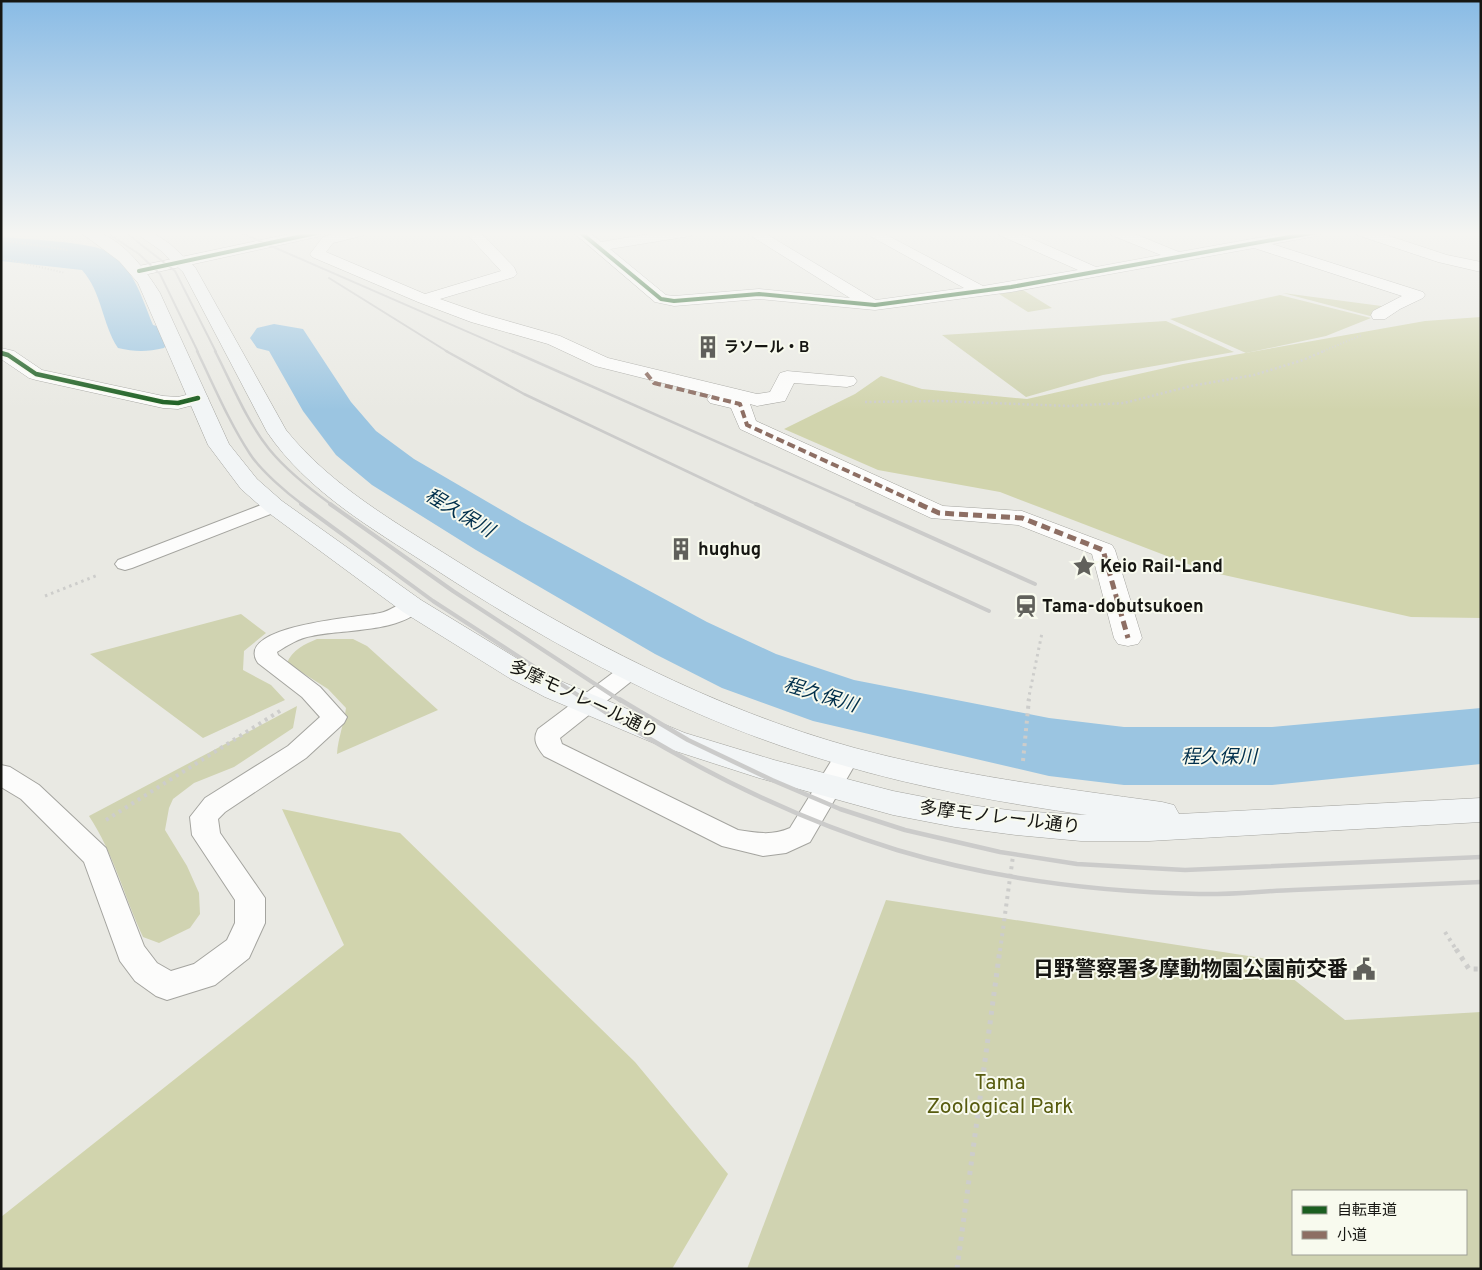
<svg xmlns="http://www.w3.org/2000/svg" width="1482" height="1270" font-family="Overpass,'Noto Sans JP',sans-serif">
<style>
.green{fill:#d0d3b1;fill-rule:evenodd}
.forest{fill:#d1d4ad}
.lines{fill:none;stroke-linecap:round;stroke-linejoin:round}
.river{fill:#9bc5e1;fill-rule:evenodd}
.lane-casing{stroke:#a4a49f;stroke-width:2}
.street-casing{stroke:#a4a49f;stroke-width:1}
.secondary-casing{stroke:#a4a49f;stroke-width:1}
.path-far4{stroke:#cdcdcb;stroke-width:2;stroke-dasharray:1 2;stroke-linecap:butt}
.path-far3{stroke:#cdcdcb;stroke-width:2.5;stroke-dasharray:2 2.5;stroke-linecap:butt}
.path-far2{stroke:#cdcdcb;stroke-width:3;stroke-dasharray:2.5 4;stroke-linecap:butt}
.path-far1{stroke:#cdcdcb;stroke-width:4;stroke-dasharray:3 4.5;stroke-linecap:butt}
.path{stroke:#cdcdcb;stroke-width:5;stroke-dasharray:4 5.5;stroke-linecap:butt}
.lane{fill:#fcfcfb;fill-rule:evenodd}
.street{fill:#fcfcfb;fill-rule:evenodd}
.secondary{fill:#f2f5f6;fill-rule:evenodd}
.rail-far3{stroke:#cbcbca;stroke-width:2}
.rail-far2{stroke:#cbcbca;stroke-width:2.5}
.rail-far1{stroke:#cbcbca;stroke-width:4}
.rail{stroke:#cbcbca;stroke-width:4.5}
.quiet-far1{stroke:#8d6e63;stroke-width:4;stroke-dasharray:8 4;stroke-linecap:butt}
.quiet{stroke:#8d6e63;stroke-width:5;stroke-dasharray:9 5;stroke-linecap:butt}
.cycleway-far1-casing{stroke:#f8faee;stroke-width:5.5}
.cycleway-casing{stroke:#f8faee;stroke-width:7}
.cycleway-far1{stroke:#1b5e20;stroke-width:4}
.cycleway{stroke:#1b5e20;stroke-width:4.5}
.labels{text-anchor:middle;stroke-width:4;stroke-linejoin:round;paint-order:stroke}
.far-poi-label{font-size:15px;font-weight:bold;fill:#161612;stroke:#f8faee;text-anchor:start}
.poi-label{font-size:18px;font-weight:bold;fill:#161612;stroke:#f8faee;text-anchor:start}
.street-label{font-size:18px;fill:#161612;stroke:#f8faee}
.water-label{font-size:19px;font-style:italic;fill:#002f4b;stroke:#f8faee}
.near-poi-label{font-size:21px;font-weight:bold;fill:#161612;stroke:#f8faee;text-anchor:end}
.near-park-label{font-size:21px;fill:#575b0f;stroke:#f8faee}
</style>
<rect width="100%" height="100%" fill="#e9e9e3"/>
<!-- green -->
<path class="green" d="M1023 290 1052 308 1028 312 999 294Z
M1283 293 1389 307 1370 316Z
M1280 295 1371 318 1326 336 1246 353 1170 319Z
M1166 321 1234 352 1103 375 1026 397 942 335Z
M241 614 266 633 244 651 243 670 271 685 285 700 203 738 90 654Z
M317 639H353L367 646 438 710 337 754C338 738 344 724 346 708L328 689 287 663C292 650 305 644 317 639Z
M297 706 293 728 234 767 194 783 173 799 169 808 165 830 187 866 199 893 200 914 190 928 159 943 143 937C124 896 114 854 89 816Z
M886 900 1268 959 1345 1020 1481 1012V1269H747ZM1293 1191H1466V1254H1293Z"/>
<!-- forest -->
<path class="forest" d="M1481 317V618L1411 617 1206 571 1000 492 878 470 784 429 855 394 881 376 922 389 1027 399 1183 364 1425 321Z
M282 809 400 833 635 1062 728 1174 672 1269H1V1217L344 945Z"/>
<g class="lines">
<!-- river -->
<path class="river" d="M1 237C23 239 95 242 111 253 134 269 143 301 153 325L164 328 171 338 164 348C147 352 135 352 118 348 102 324 102 292 82 270L1 261Z
M274 324 303 329 351 402 376 431 414 459 522 522 707 622 776 654 854 680 1049 718 1124 727H1272L1481 708V764L1272 785H1124L1049 776 813 721 722 688 655 654 476 550 372 485 336 455 303 411 269 351 257 348 250 338 257 328Z"/>
<defs>
<path id="lane" d="M274 500 281 502 284 506 281 510 132 568 125 570 118 568 115 564 118 560Z
M412 599 420 601 423 606C404 633 342 629 312 636 299 638 288 645 277 652L278 655 320 687 347 717 344 723 306 758 225 812 218 819 220 833 265 898V923L249 958 215 985 167 1000 156 996 135 981 120 961 84 862 21 799 1 787V765L10 767 39 785 106 848 144 946 157 963 171 971 194 964 227 940 235 923V900L192 835 190 817 205 798 288 746 320 717 302 697 258 663C232 625 362 617 380 613 391 611 400 602 412 599Z
M630 664 638 666 642 671 638 676 560 738 562 744 738 830C757 833 772 836 790 828L838 750 847 747 856 750 860 756 810 842 786 853 763 856 722 846 544 756C537 747 532 740 538 729L622 666Z"/>
<path id="street" d="M299 232H328L321 236 139 276 134 274 131 271 134 268 139 266Z
M341 232H367L365 235 333 243 326 252 425 294 501 271 465 232H480L514 267 517 274 514 277 440 299 483 314 560 336 608 358 757 394 770 392 780 373 787 371 854 377 857 381 854 385 847 387 794 383 785 401 757 406 750 404 756 421 943 506 1022 511 1112 545 1115 550 1142 638 1138 644 1128 646 1118 644 1114 638 1092 554 1018 525 931 518 740 429 731 408 710 403 707 399 711 395 595 366 548 344 471 322 418 302 312 257 310 254 323 237Z
M573 232H589L601 242 661 232H697L690 236 610 249 666 295 674 296 759 289 850 298 745 232H763L876 300 964 288 863 232H881L983 286 1078 270 999 235 997 232H1017L1096 267 1161 255 1111 235 1109 232H1130L1179 252 1291 232H1324L1317 236 1272 244 1423 292 1425 295 1423 298 1400 309 1385 319H1373L1371 315 1373 311 1402 296 1254 248 1011 292 875 310 759 299 674 306 655 302Z
M1355 232H1377L1447 255 1481 262V272L1438 262 1357 235Z
M1 348 14 351 42 370 163 396 178 397 198 392 205 394 208 398 205 402 178 409 163 408 36 380 29 378 1 359Z"/>
<path id="secondary" d="M80 232C86 232 94 231 100 233 126 243 146 271 160 293L229 444 257 479 282 501 421 600 531 667 565 683 685 733 774 760 893 791 955 803 1016 811 1087 815C1003 803 919 788 838 764 692 722 557 649 430 566 371 528 307 491 267 432L183 272 160 250 134 232H152L170 244 195 267 286 430C331 486 395 522 455 560 579 638 713 709 855 748 956 775 1059 788 1162 802L1174 805 1179 814 1481 798V822L1149 841H1081L1016 835 955 827 893 815 759 778 663 747 545 697 511 679 403 612 266 511 241 489 208 445 138 283 119 261Z"/>
</defs>
<!-- lane casing -->
<use href="#lane" class="lane-casing"/>
<!-- street casing -->
<use href="#street" class="street-casing"/>
<!-- secondary casing -->
<use href="#secondary" class="secondary-casing"/>
<!-- path-far4 -->
<path class="path-far4" d="M1 240 68 250
M1 258 65 273
M1321 352 1362 335"/>
<!-- path-far3 -->
<path class="path-far3" d="M865 402 939 401 1069 406 1124 403 1191 386 1254 375 1303 360 1324 351"/>
<!-- path-far2 -->
<path class="path-far2" d="M45 596 98 575
M1028 701 1042 633"/>
<!-- path-far1 -->
<path class="path-far1" d="M1023 761 1029 699
M106 820 283 709
M1445 932 1457 951
M1000 951 1013 856"/>
<!-- path -->
<path class="path" d="M1456 949 1469 969H1481
M957 1269 1000 949"/>
<!-- lane -->
<use href="#lane" class="lane"/>
<!-- street -->
<use href="#street" class="street"/>
<!-- secondary -->
<use href="#secondary" class="secondary"/>
<!-- rail-far3 -->
<path class="rail-far3" d="M106 232 139 254 160 274 198 352
M125 232 175 271 216 352
M239 232 514 352
M329 278 448 352"/>
<!-- rail-far2 -->
<path class="rail-far2" d="M197 351C214 386 229 422 250 454 261 471 287 493 303 505
M215 351C232 384 246 420 269 449 287 471 310 489 332 505
M446 351 524 394 758 505
M512 351 860 505"/>
<!-- rail-far1 -->
<path class="rail-far1" d="M301 504 433 601 587 701
M330 504 453 591 621 701
M756 504 989 611
M857 504 1035 584"/>
<!-- rail -->
<path class="rail" d="M585 699C682 762 786 816 897 850 994 879 1098 892 1199 894 1230 895 1262 891 1293 890 1356 887 1418 885 1481 882
M619 699 688 740 772 780 840 809 905 830 1000 852 1077 864 1185 870 1481 857"/>
<!-- quiet-far1 -->
<path class="quiet-far1" d="M646 373 654 383 740 404 747 425 922 505"/>
<!-- quiet -->
<path class="quiet" d="M919 504 939 513 1022 518 1103 550 1128 638"/>
<defs>
<path id="cycleway-far1" d="M580 232 661 299 674 301 759 294 875 305 1011 287 1317 232
M139 271 321 232"/>
<path id="cycleway" d="M1 353 8 355 36 374 163 402 178 403 198 398"/>
</defs>
<!-- cycleway-far1 casing -->
<use href="#cycleway-far1" class="cycleway-far1-casing"/>
<!-- cycleway casing -->
<use href="#cycleway" class="cycleway-casing"/>
<!-- cycleway-far1 -->
<use href="#cycleway-far1" class="cycleway-far1"/>
<!-- cycleway -->
<use href="#cycleway" class="cycleway"/>
</g>
<!-- sky -->
<linearGradient id="sky" x2="0" y2="1"><stop stop-color="#89bbe5"/><stop offset="0.57" stop-color="#f5f5f2"/><stop offset="1" stop-color="#f5f5f2" stop-opacity="0"/></linearGradient>
<rect width="1482" height="410" fill="url(#sky)"/>
<!-- icons -->
<defs>
<symbol id="building-bare" viewBox="-9 -9 18 18"><path d="M-4-6H4V6H1V3H-1V6H-4ZM-2.5-4.3h1.7v1.8h-1.7ZM.8-4.3h1.7v1.8H.8ZM-2.5-1h1.7V.8h-1.7ZM.8-1h1.7V.8H.8Z" fill="#60605b" stroke="#f8faee" stroke-width="2.5" paint-order="stroke"/></symbol>
<symbol id="sight-bare" viewBox="-9 -9 18 18"><path d="M0-6L1.8-2.2L6-1.7L2.9 1.2L3.7 5.4L0 3.3L-3.7 5.4L-2.9 1.2L-6-1.7L-1.8-2.2Z" fill="#60605b" stroke="#f8faee" stroke-width="2.5" paint-order="stroke"/></symbol>
<symbol id="station-bare" viewBox="-9 -9 18 18"><path d="M-3-6H3Q5-6 5-4V2Q5 4 3 4L4.5 6H3L1.5 4h-3L-3 6H-4.5L-3 4Q-5 4-5 2V-4Q-5-6-3-6ZM-3.5-4v3h7v-3ZM-3.5 1v1.5H-2V1ZM2 1v1.5H3.5V1Z" fill="#60605b" stroke="#f8faee" stroke-width="2.5" paint-order="stroke"/></symbol>
<symbol id="civic-bare" viewBox="-9 -9 18 18"><path d="M-.6-6.5H3V-4.5H.6V-3L4-1V1h2V6H-6V1h2V-1L-.6-3ZM-1.2 2.5V6h2.4V2.5Z" fill="#60605b" stroke="#f8faee" stroke-width="2.5" paint-order="stroke"/></symbol>
</defs>
<g fill-rule="evenodd">
<use href="#building-bare" x="692" y="331" width="32" height="32"/>
<use href="#building-bare" x="665" y="533" width="32" height="32"/>
<use href="#sight-bare" x="1068" y="550" width="32" height="32"/>
<use href="#station-bare" x="1010" y="590" width="32" height="32"/>
<use href="#civic-bare" x="1348" y="953" width="32" height="32"/>
</g>
<g class="labels">
<!-- far-poi labels -->
<g class="far-poi-label">
<text x="724" y="352">ラソール・B</text>
</g>
<!-- poi labels -->
<g class="poi-label">
<text x="698" y="555">hughug</text>
<text x="1100" y="572">Keio Rail-Land</text>
<text x="1042" y="612">Tama-dobutsukoen</text>
</g>
<!-- street labels -->
<g class="street-label">
<text transform="translate(584 699) rotate(25)" y="6">多摩モノレール通り</text>
<text transform="translate(1000 817) rotate(7)" y="6">多摩モノレール通り</text>
</g>
<!-- water labels -->
<g class="water-label">
<text transform="translate(460 512) rotate(31)" y="7">程久保川</text>
<text transform="translate(821 694) rotate(17)" y="7">程久保川</text>
<text x="1219" y="763">程久保川</text>
</g>
<!-- near-poi labels -->
<g class="near-poi-label">
<text x="1348" y="976">日野警察署多摩動物園公園前交番</text>
</g>
<!-- near-park labels -->
<g class="near-park-label">
<text x="1000" y="1089">Tama<tspan x="1000" dy="24">Zoological Park</tspan></text>
</g>
</g>
<!-- border -->
<rect width="1482" height="1270" fill="none" stroke="#161612" stroke-width="5"/>
<!-- legend -->
<rect x="1292" y="1190" width="175" height="65" fill="#f8faee" stroke="#9e9f96"/>
<rect x="1302" y="1206" width="25" height="8" fill="#1b5e20" stroke="#9e9f96"/>
<text x="1337" y="1215" font-size="15" fill="#161612">自転車道</text>
<rect x="1302" y="1231" width="25" height="8" fill="#8d6e63" stroke="#9e9f96"/>
<text x="1337" y="1240" font-size="15" fill="#161612">小道</text>
</svg>
